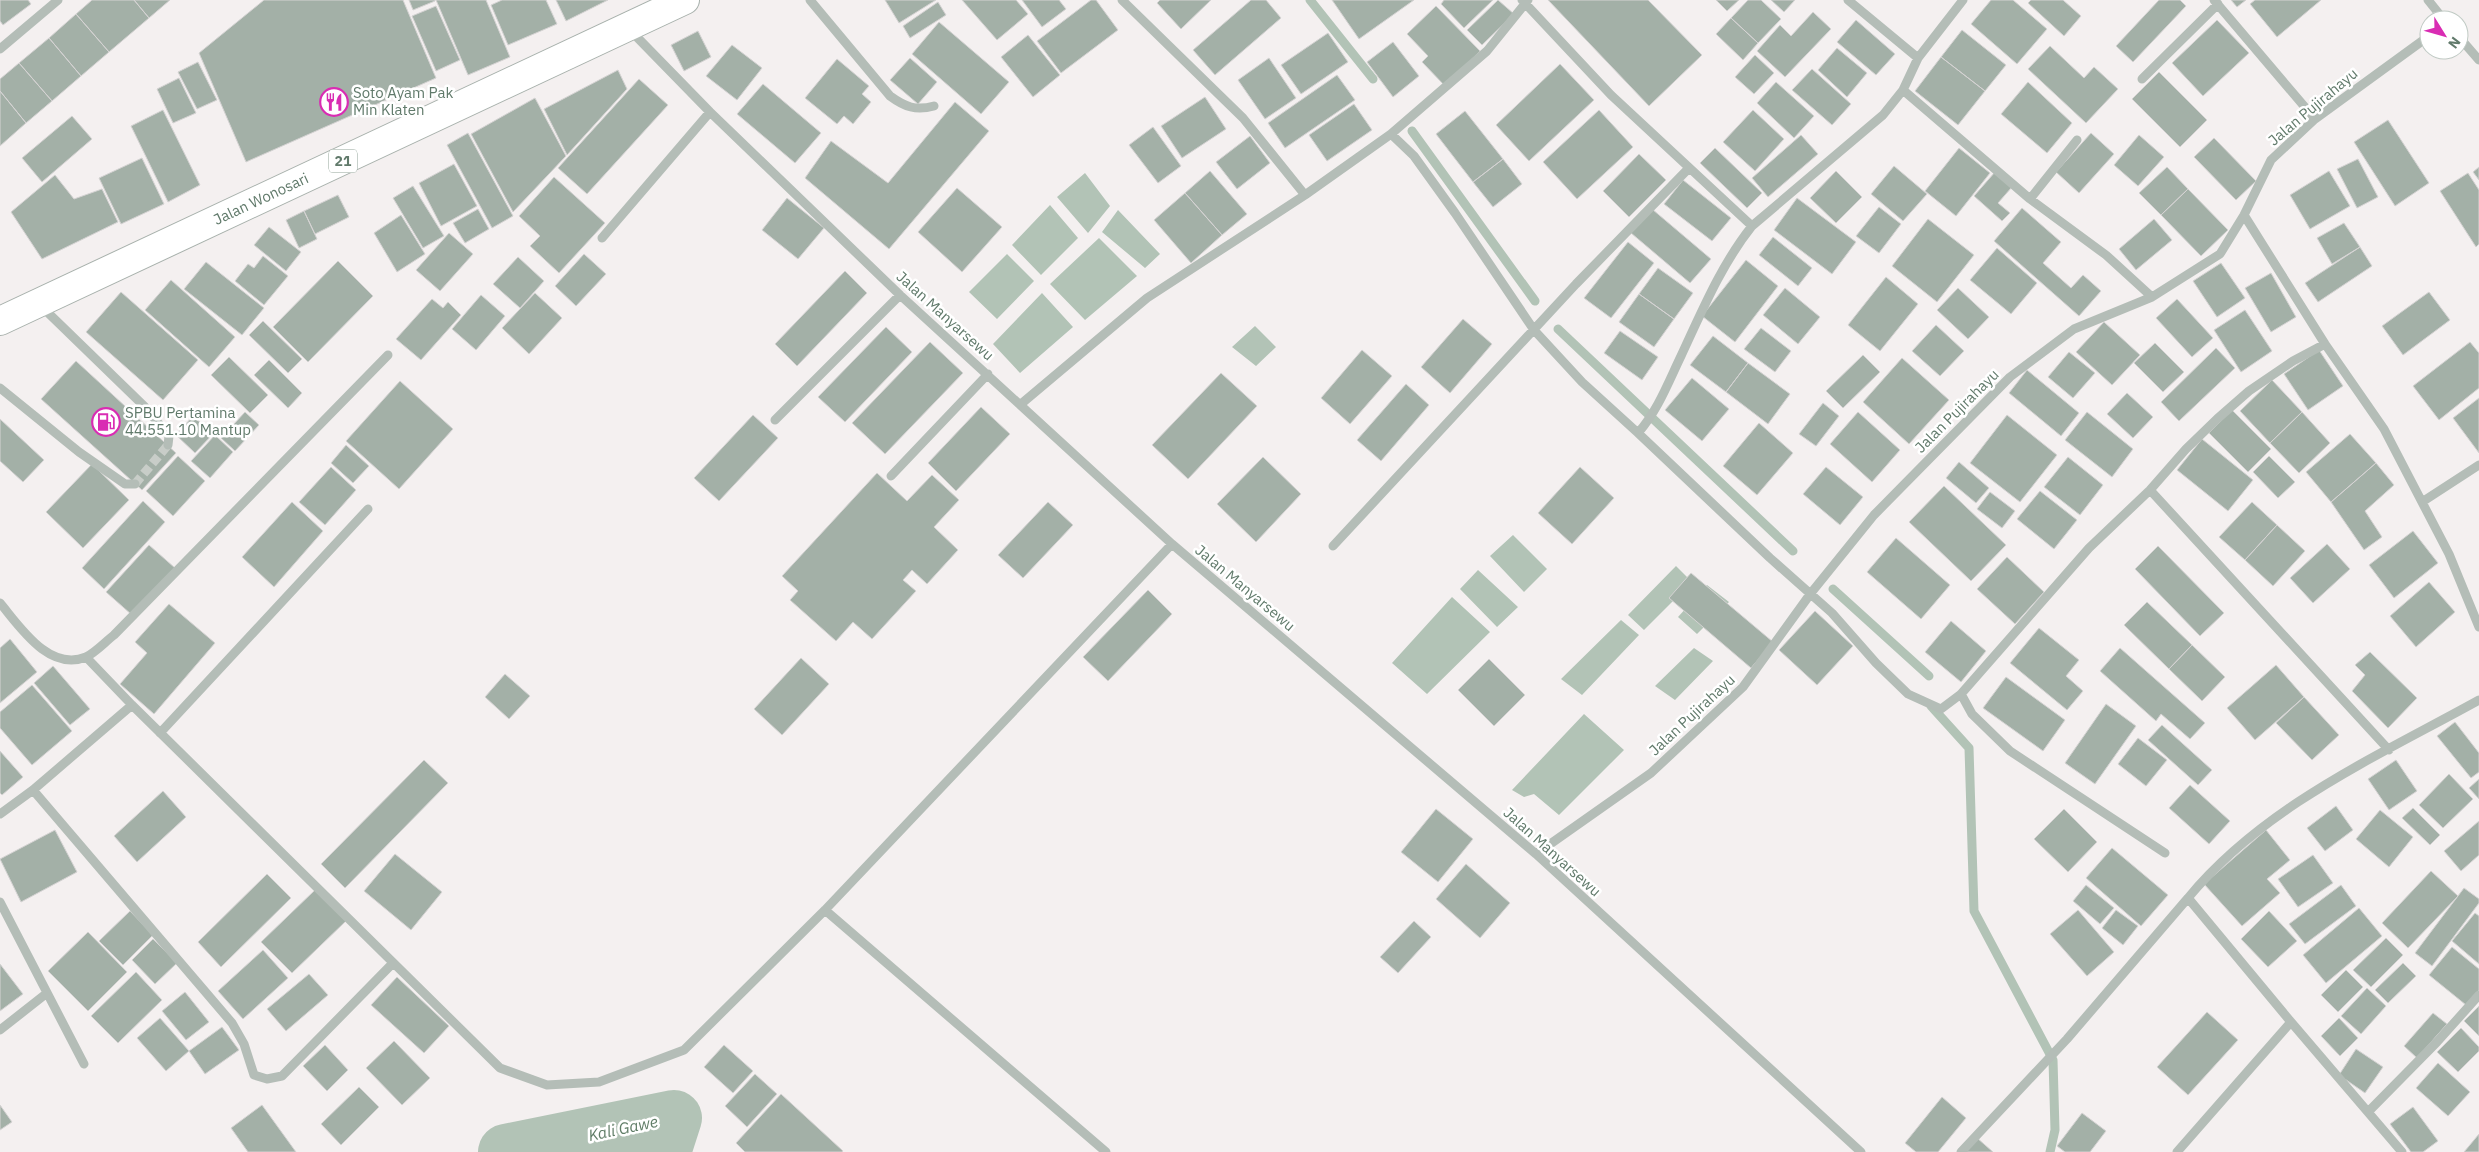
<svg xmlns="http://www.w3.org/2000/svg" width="2479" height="1152" font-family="'IBM Plex Sans',sans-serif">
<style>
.water{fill:#b2c3b6}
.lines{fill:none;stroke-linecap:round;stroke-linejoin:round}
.stream{stroke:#b2c3b6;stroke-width:9}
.river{stroke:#b2c3b6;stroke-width:56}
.building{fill:#a3b0a7;stroke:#d5d3d3}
.minor-tunnel{stroke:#c8cdc8;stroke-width:9;stroke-dasharray:9 4.5;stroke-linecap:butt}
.highway-casing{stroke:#a8b1ac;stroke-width:30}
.minor{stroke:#b4bdb7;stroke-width:9}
.highway{stroke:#fff;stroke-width:28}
.labels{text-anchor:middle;stroke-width:5;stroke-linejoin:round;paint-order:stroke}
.shield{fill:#fff;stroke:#90a297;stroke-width:1}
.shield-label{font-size:14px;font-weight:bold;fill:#617a6b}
.poi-label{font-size:15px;fill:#617a6b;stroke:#fff;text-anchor:start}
.street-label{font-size:15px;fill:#617a6b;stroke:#fff}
.water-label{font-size:16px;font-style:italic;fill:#607d67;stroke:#fff}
</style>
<rect width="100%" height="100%" fill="#f4f0f0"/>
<!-- water -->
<path class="water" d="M1085 173 1110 206 1088 233 1057 197Z
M1050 205 1078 238 1041 275 1012 245Z
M1118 210 1160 254 1145 268 1102 232Z
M1099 238 1137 276 1085 320 1050 284Z
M1007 254 1034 281 997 319 969 292Z
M1042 293 1073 327 1020 373 993 344Z
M1255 326 1276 347 1256 366 1232 347Z
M1513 535 1547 569 1524 592 1490 556Z
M1676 566 1692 582 1644 630 1628 615Z
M1478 570 1518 607 1497 627 1460 589Z
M1707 585 1729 602 1697 634 1678 617Z
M1452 597 1490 632 1427 694 1392 663Z
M1621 620 1639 635 1582 695 1561 679Z
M1694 648 1713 661 1675 700 1655 686Z
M1584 714 1624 750 1559 815 1534 794 1524 797 1512 790Z"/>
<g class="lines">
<!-- stream -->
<path class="stream" d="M1310 0 1373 79
M1412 131 1535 301
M1558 329 1793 551
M1833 589 1929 676
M1931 706 1969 748 1974 911 2053 1060 2055 1130 2050 1152"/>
<!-- river -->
<path class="river" d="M506 1152 674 1118 663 1152"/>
</g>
<!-- building -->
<path class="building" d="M0 0H28L31 4 3 25 0 21Z
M92 0H134L149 18 109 52 76 14Z
M134 0H170L149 18Z
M264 0H403L436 78 246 162 199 53Z
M409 0H435V1L413 10Z
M436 0H486L510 57 468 75Z
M502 0H546L557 24 508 45 491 5Z
M556 0H608L566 21Z
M885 0H936L899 23Z
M962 0H1016L1028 14 997 40Z
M1022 0H1059L1066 9 1042 27Z
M1091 0H1096L1118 30 1061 73 1037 41Z
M1160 0H1211L1181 29 1157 3Z
M1251 0H1266L1281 18 1215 75 1193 50Z
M1332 0H1414L1359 39Z
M1444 0H1493L1464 28 1441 4Z
M1498 0 1514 14 1482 45 1467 30Z
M1548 0H1648L1702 55 1649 106Z
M1716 0H1739L1727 11Z
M1748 0H1761L1781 19 1758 43 1731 18Z
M1771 0H1795L1784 12Z
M1991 0H2013L2047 29 2017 64 1971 24Z
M2031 0H2063L2081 16 2064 36 2028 3Z
M2159 0H2180L2186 6 2133 62 2116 46Z
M2231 0H2246L2237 7Z
M2255 0H2321L2277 37 2250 4Z
M938 2 946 15 910 38 903 26Z
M436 6 460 60 436 71 412 16Z
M1436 6 1480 51 1445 86 1422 62 1428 56 1407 34Z
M1813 12 1831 29 1785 77 1757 51 1780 25 1791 36Z
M76 14 109 52 81 76 49 38Z
M1731 18 1758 43 1743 60 1716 34Z
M1856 20 1895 54 1876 75 1837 42Z
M2217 20 2249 53 2203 96 2172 63Z
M939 22 1009 82 981 114 912 54Z
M1962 30 2006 65 1985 91 1941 57Z
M698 31 711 57 684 71 671 45Z
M1328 33 1348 62 1301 94 1281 65Z
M1028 35 1060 75 1033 97 1001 57Z
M49 38 81 76 52 101 19 63Z
M1393 42 1419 76 1393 97 1367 62Z
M732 45 762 68 737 100 706 76Z
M2050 46 2084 78 2094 67 2118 89 2086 123 2028 69Z
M1837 48 1867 73 1847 97 1818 70Z
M1755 55 1774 73 1754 94 1735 77Z
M1941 57 1985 91 1958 125 1915 91Z
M910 58 937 82 918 104 890 80Z
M1269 58 1296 98 1265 119 1238 80Z
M837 59 869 86 862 94 871 102 853 124 844 116 837 124 805 98Z
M198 62 217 100 197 109 178 72Z
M19 63 52 101 26 123 0 91V79Z
M1560 64 1594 100 1529 161 1496 125Z
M1812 69 1851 104 1832 125 1792 90Z
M618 70 627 89 567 155 544 109Z
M2159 72 2207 120 2180 147 2132 99Z
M1337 75 1355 100 1285 148 1268 123Z
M179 78 196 113 173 123 157 89Z
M639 79 668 105 587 194 558 168Z
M1776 82 1814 116 1794 138 1757 103Z
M2028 82 2072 123 2047 153 2001 114Z
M763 84 821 133 795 163 737 114Z
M0 91 26 123 0 146Z
M1205 97 1226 129 1182 158 1161 126Z
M535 98 566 156 513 212 471 134Z
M955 102 989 131 889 249 805 178 831 141 888 183Z
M1354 104 1372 130 1327 161 1309 135Z
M163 110 200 185 168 202 131 126Z
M1599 110 1633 147 1577 199 1543 162Z
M1753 110 1784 139 1755 171 1723 142Z
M1465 111 1503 159 1473 182 1436 134Z
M72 116 92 139 42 182 22 158Z
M2388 120 2429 183 2395 206 2354 142Z
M1153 127 1181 166 1158 183 1129 145Z
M468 133 513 216 492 228 447 145Z
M2091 133 2114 154 2079 193 2056 172Z
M1801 135 1818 154 1768 197 1752 178Z
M2139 135 2164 157 2138 186 2114 165Z
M1250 136 1270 163 1237 189 1216 162Z
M2214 138 2256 181 2236 200 2194 157Z
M1715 148 1762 193 1747 208 1700 163Z
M1959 148 1990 173 1956 216 1925 191Z
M1639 154 1666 180 1629 217 1603 191Z
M142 158 164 204 121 224 99 178Z
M1503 159 1522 184 1493 207 1473 182Z
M2358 159 2378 197 2357 208 2337 169Z
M454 164 477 206 441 226 419 183Z
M1894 166 1927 194 1903 221 1871 194Z
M2167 167 2188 189 2161 215 2139 193Z
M2479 167V180L2473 172Z
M1210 171 1247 214 1222 235 1185 193Z
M1836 171 1862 197 1836 223 1810 198Z
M2329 171 2350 206 2310 229 2290 195Z
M1995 172 2012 187 1998 203 2010 213 2002 221 1974 196Z
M2468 173 2479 190V244L2476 247 2440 191Z
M55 175 74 199 102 189 118 222 42 259 11 212Z
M554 177 605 223 559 273 530 246 540 236 519 216Z
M1683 180 1731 218 1712 241 1664 204Z
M413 186 444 236 423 248 393 198Z
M957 188 1002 227 962 272 918 232Z
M2188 189 2228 230 2201 256 2161 215Z
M1185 193 1222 235 1191 263 1154 220Z
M338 195 349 217 315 234 304 211Z
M787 198 824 228 798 259 762 230Z
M1797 198 1856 242 1832 274 1774 230Z
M1879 207 1901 224 1879 253 1856 236Z
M2022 208 2061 242 2043 263 2071 288 2083 275 2101 291 2079 316 1994 241Z
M478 209 489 229 465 243 453 223Z
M1652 209 1711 259 1690 283 1631 233Z
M304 211 317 239 299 248 286 220Z
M401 215 425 254 397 272 374 233Z
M1928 219 1974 255 1937 302 1892 266Z
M2154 219 2172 240 2136 270 2119 249Z
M2344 223 2360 247 2332 264 2317 238Z
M269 227 301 252 286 271 254 245Z
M449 233 473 254 440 291 416 270Z
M1773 237 1812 268 1798 286 1759 255Z
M1628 242 1654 263 1611 318 1584 298Z
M2360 247 2372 266 2318 302 2305 283Z
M1997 248 2037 283 2011 314 1970 280Z
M584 254 606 274 576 306 555 286Z
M263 256 288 276 264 305 235 281 248 264 254 268Z
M518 257 544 281 520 308 493 284Z
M1746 260 1778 286 1735 342 1702 316Z
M338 261 373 296 308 362 273 327Z
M206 262 264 308 242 335 184 289Z
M2221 263 2245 298 2217 317 2193 281Z
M1658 268 1693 293 1674 319 1639 294Z
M845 271 867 293 797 366 775 344Z
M2271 273 2296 317 2271 332 2245 288Z
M1886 277 1918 304 1880 351 1848 325Z
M171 280 235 337 209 367 145 310Z
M1785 288 1820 317 1798 344 1763 315Z
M1958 288 1989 317 1968 339 1937 310Z
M121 292 198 360 163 400 86 332Z
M2429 292 2450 320 2403 355 2382 326Z
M535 293 562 318 529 354 502 328Z
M1639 294 1674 319 1654 347 1619 322Z
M481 295 505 316 476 350 452 329Z
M432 299 443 308 448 302 461 315 421 360 396 339Z
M2177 299 2213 338 2192 357 2156 318Z
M2245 310 2272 351 2241 372 2214 330Z
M1463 319 1492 344 1450 393 1421 367Z
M263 321 302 359 288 373 249 335Z
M2104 322 2140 355 2112 385 2076 352Z
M1936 325 1964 351 1940 376 1912 351Z
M886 327 912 352 845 422 818 397Z
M1761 328 1791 351 1775 372 1744 349Z
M1620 331 1658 357 1642 380 1604 353Z
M1713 336 1748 363 1726 392 1690 365Z
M930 342 963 373 885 454 852 423Z
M2470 342 2479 353V388L2439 420 2413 386Z
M2155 343 2184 372 2163 392 2134 363Z
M2216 348 2235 368 2179 421 2161 402Z
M1362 350 1392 376 1350 424 1321 398Z
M2319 350 2343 386 2308 410 2284 374Z
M2069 352 2095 373 2073 398 2048 377Z
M1863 355 1880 372 1843 408 1826 391Z
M229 357 268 395 250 413 211 375Z
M1902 358 1949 400 1909 444 1863 402Z
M269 360 302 393 288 408 254 375Z
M76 361 176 453 142 490 41 399Z
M1748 363 1790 394 1768 424 1726 392Z
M2027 370 2079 413 2061 436 2009 393Z
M1221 373 1257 406 1188 479 1152 445Z
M1692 378 1729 409 1702 441 1665 410Z
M2272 380 2302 412 2270 443 2240 411Z
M400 381 453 429 399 489 346 441Z
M1406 384 1429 405 1381 461 1357 440Z
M2127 393 2153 417 2133 438 2107 414Z
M2479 398V453L2453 418Z
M1823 403 1839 416 1816 446 1799 434Z
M981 407 1010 434 956 491 928 463Z
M2232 410 2271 449 2248 472 2209 433Z
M245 412 259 425 235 451 221 438Z
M1858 412 1900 450 1872 482 1830 444Z
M2087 412 2133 449 2112 477 2065 440Z
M2302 412 2330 443 2299 473 2270 443Z
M753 415 778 438 719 501 694 478Z
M2007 415 2057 455 2020 502 1970 463Z
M193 416 213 434 195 453 176 435Z
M0 419 44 460 23 482 0 461Z
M1759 423 1793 453 1757 495 1723 466Z
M2350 434 2376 463 2331 502 2306 472Z
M215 435 233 452 210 478 191 461Z
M2202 439 2253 480 2228 511 2177 470Z
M346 445 369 466 353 483 331 463Z
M178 456 205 481 173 516 146 491Z
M2269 456 2295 482 2278 498 2253 472Z
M1263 457 1301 494 1256 542 1217 504Z
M2068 457 2103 485 2080 515 2044 487Z
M1959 462 1989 488 1976 503 1946 478Z
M2376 463 2394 485 2365 511 2382 537 2364 550 2331 502Z
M92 464 129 500 83 548 46 512Z
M331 467 356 490 325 525 299 502Z
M1580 467 1614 498 1572 544 1538 513Z
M1826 467 1863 497 1840 525 1803 494Z
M877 473 907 501 932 475 959 500 934 527 958 550 927 584 912 570 903 580 916 591 872 639 853 622 836 641 790 600 798 591 782 576Z
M1944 486 2006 545 1971 581 1909 522Z
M2040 491 2077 520 2054 549 2017 519Z
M1990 492 2015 511 2002 528 1977 509Z
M143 501 165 522 104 589 82 568Z
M292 502 323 531 274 587 242 557Z
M1048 502 1073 525 1023 578 998 555Z
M2252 502 2277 525 2245 560 2219 537Z
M2277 525 2305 551 2273 586 2245 560Z
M2413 531 2438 563 2394 598 2369 565Z
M1896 538 1950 585 1921 619 1867 572Z
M2327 544 2350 569 2313 603 2290 578Z
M149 545 175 568 132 615 106 592Z
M2158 546 2224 613 2200 636 2135 569Z
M2007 557 2044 592 2015 624 1977 589Z
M1691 573 1773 642 1751 668 1669 598Z
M2429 582 2455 612 2416 647 2390 616Z
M1148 590 1172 614 1108 681 1083 657Z
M2147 602 2192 645 2169 669 2124 625Z
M169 604 215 643 154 714 120 684 147 653 135 642Z
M1815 611 1853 646 1817 685 1779 650Z
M1951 621 1986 651 1961 682 1925 652Z
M2039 628 2079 660 2066 676 2083 691 2067 710 2010 663Z
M10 639 37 672 0 703V648Z
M2192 645 2225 677 2202 701 2169 669Z
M2120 648 2205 723 2190 739 2161 714 2156 721 2100 671Z
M2370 652 2417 698 2388 728 2352 691 2365 675 2355 665Z
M801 658 829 684 782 735 754 709Z
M1489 659 1525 695 1494 726 1458 690Z
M2276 665 2304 697 2255 740 2227 708Z
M53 666 90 709 70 725 34 683Z
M505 674 530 696 509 719 485 697Z
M2006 677 2065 720 2043 751 1983 708Z
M32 685 72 731 32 765 0 728V712Z
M2304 697 2339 735 2312 760 2276 723Z
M2106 704 2136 726 2095 784 2065 763Z
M2455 722 2479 753V772L2471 778 2437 736Z
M2162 725 2212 770 2198 785 2148 740Z
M2138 738 2167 760 2146 786 2118 764Z
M0 751 23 777 2 795 0 793Z
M424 760 448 783 345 888 321 864Z
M2396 760 2417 791 2389 810 2368 779Z
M2449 774 2473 799 2443 828 2419 805Z
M2479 779V799L2469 788Z
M2190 785 2230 821 2209 844 2169 808Z
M163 791 186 817 137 862 114 836Z
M2336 806 2353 830 2325 851 2307 828Z
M2413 808 2440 835 2430 845 2402 818Z
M1436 809 1473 839 1438 882 1401 852Z
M2064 809 2097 842 2068 872 2034 839Z
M2380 810 2413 837 2389 867 2356 839Z
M2479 821V855L2461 871 2444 851Z
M55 830 77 872 21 902 0 859Z
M2266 830 2290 860 2267 879 2280 893 2242 926 2204 884Z
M2112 848 2168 895 2141 926 2086 878Z
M395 854 442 892 411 930 364 891Z
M2313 855 2333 883 2298 907 2278 879Z
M1466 864 1510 903 1480 938 1436 899Z
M2431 871 2458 896 2408 948 2382 923Z
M267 874 291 898 221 967 198 942Z
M2086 885 2114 908 2100 924 2073 901Z
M2341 885 2356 906 2305 944 2289 924Z
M2464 888 2479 899V903L2432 966 2415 953Z
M315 890 346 921 292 973 261 942Z
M2359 908 2382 936 2326 983 2303 955Z
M2078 910 2114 952 2087 976 2050 934Z
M2116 910 2138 926 2123 945 2102 928Z
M130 911 153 935 123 965 99 941Z
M2269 911 2297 941 2268 967 2241 939Z
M2475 913 2479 916V964L2452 941Z
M1414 921 1431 937 1398 973 1380 957Z
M88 932 127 972 88 1011 48 971Z
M2386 938 2403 955 2371 987 2353 970Z
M153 939 177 963 155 984 132 960Z
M2452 947 2479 969V990L2466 1005 2429 975Z
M263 950 288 978 243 1019 218 991Z
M2403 963 2416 976 2388 1003 2375 990Z
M0 964 23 994 0 1011Z
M2346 970 2363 987 2338 1012 2321 995Z
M136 972 162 1000 118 1043 91 1016Z
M309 974 328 995 286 1031 267 1009Z
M397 977 449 1026 424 1053 371 1005Z
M2367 988 2386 1006 2361 1034 2341 1016Z
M185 992 209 1022 186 1040 162 1011Z
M2479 1006V1036L2464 1021Z
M2207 1012 2238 1040 2188 1095 2157 1067Z
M2433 1013 2447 1024 2417 1058 2404 1046Z
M160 1018 189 1051 166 1071 137 1038Z
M2339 1018 2358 1038 2340 1056 2321 1036Z
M222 1027 239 1050 205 1074 189 1051Z
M2461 1028 2479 1047V1051L2458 1072 2437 1052Z
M394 1041 430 1078 402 1105 366 1068Z
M325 1045 348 1070 327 1091 303 1066Z
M724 1045 753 1071 733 1093 704 1067Z
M2356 1049 2383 1067 2365 1093 2339 1075Z
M2438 1063 2470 1092 2448 1116 2416 1088Z
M755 1074 777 1094 747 1127 725 1106Z
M359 1087 379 1107 341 1145 321 1124Z
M781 1094 843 1151 842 1152H745L736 1143Z
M1942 1097 1966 1118 1938 1152H1916L1905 1143Z
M0 1105 12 1122 0 1130Z
M262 1105 296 1152H248L231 1128Z
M2413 1107 2438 1141 2423 1152H2411L2390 1124Z
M2082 1113 2106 1131 2090 1152H2065L2057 1146Z
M2479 1134V1152H2464Z
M1976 1137 1993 1152H1964Z"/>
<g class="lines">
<!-- minor-tunnel -->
<path class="minor-tunnel" d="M135 484 168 445"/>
<defs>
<path id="highway" d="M0 321 685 0"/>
</defs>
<!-- highway casing -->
<use href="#highway" class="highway-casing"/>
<!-- minor -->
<path class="minor" d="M810 0 890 96C905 107 916 111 934 106
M1122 0 1243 118 1305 195
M1522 0 1611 95 1752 226
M2214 0 2315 119
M2428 0 2444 20
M629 29 710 112 900 295 1172 544 1536 854 1861 1152
M2459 37 2479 60
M0 49 58 0
M1918 58 1963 0
M2142 79 2218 4
M1903 90 2030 199 2106 255 2152 297
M1391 134 1414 156 1455 213 1534 330 1582 382 1638 433C1658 410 1668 383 1681 356 1702 311 1721 265 1752 226L1883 115 1903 90 1918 58 1848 0
M2030 199 2077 140
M602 238 710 112
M40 305 144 406 169 436 168 445
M2325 344 2384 429 2449 554 2479 627
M0 388 79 452 125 484H135
M1021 404 1147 298 1305 195 1391 134 1487 51 1528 0
M775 420 900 295
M1638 433 1770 558 1832 613 1876 663 1908 694 1941 709 1961 694 2089 548 2150 490 2186 449 2217 419 2249 391 2293 361 2325 344 2244 215
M891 476 988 374
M2150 490 2389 750
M2422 502 2479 465
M1333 546 1576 284 1689 168
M0 603C20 627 49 672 86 657 96 652 105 642 114 635L388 355
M86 657 132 705 500 1068 547 1085 599 1082 684 1050 825 910 1172 544
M1961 694 1972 714 2010 751 2165 853
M160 733 368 509
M33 790 232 1023 244 1044 254 1075 267 1079 282 1076 393 963
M0 814 33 790 132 705
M1536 854 1651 773 1743 687 1811 593 1874 515 2010 377 2074 329 2152 297 2220 254 2244 215 2271 160 2315 119 2429 36
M0 902 84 1064
M825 910 1106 1152
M0 1030 47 993
M2369 1111 2437 1042 2479 995
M1961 1152 2067 1039 2188 898
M2177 1152 2291 1022
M2402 1152 2291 1022 2188 898C2264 806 2376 757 2479 700"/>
<!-- highway -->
<use href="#highway" class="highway"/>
</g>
<!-- icons -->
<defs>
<symbol id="restaurant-ring" viewBox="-11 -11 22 22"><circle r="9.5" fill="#fff" stroke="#d92cb3" stroke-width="1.5"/><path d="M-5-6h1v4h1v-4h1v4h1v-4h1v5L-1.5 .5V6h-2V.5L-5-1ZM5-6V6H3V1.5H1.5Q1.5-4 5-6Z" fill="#d92cb3"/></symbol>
<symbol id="fuel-ring" viewBox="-11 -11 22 22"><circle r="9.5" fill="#fff" stroke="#d92cb3" stroke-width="1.5"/><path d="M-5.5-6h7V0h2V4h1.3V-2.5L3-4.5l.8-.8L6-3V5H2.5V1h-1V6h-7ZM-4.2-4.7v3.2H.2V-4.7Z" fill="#d92cb3"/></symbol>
</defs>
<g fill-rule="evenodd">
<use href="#restaurant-ring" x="318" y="86" width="32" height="32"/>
<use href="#fuel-ring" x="90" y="406" width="32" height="32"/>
</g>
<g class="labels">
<!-- shield labels -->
<rect class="shield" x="329" y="149.5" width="28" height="23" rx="4"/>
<g class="shield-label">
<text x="343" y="166">21</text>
</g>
<!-- poi labels -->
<g class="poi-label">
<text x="353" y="98">Soto Ayam Pak<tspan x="353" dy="17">Min Klaten</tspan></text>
<text x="125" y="418">SPBU Pertamina<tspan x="125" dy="17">44.551.10 Mantup</tspan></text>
</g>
<!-- street labels -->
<g class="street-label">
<text transform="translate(2313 107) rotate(-40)" y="5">Jalan Pujirahayu</text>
<text transform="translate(261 199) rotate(-25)" y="5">Jalan Wonosari</text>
<text transform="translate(945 316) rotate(42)" y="5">Jalan Manyarsewu</text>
<text transform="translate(1957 411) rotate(-45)" y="5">Jalan Pujirahayu</text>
<text transform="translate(1245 588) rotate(40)" y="5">Jalan Manyarsewu</text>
<text transform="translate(1692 715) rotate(-43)" y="5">Jalan Pujirahayu</text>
<text transform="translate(1552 852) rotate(42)" y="5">Jalan Manyarsewu</text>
</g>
<!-- water labels -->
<g class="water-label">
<text transform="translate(623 1128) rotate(-12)" y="6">Kali Gawe</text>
</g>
</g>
<!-- north arrow -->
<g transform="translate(2444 35) rotate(127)"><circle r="24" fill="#ffffff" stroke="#c0cac4"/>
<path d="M0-4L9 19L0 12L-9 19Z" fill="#d92cb3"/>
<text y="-8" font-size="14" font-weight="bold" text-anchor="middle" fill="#617a6b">N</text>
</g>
</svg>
